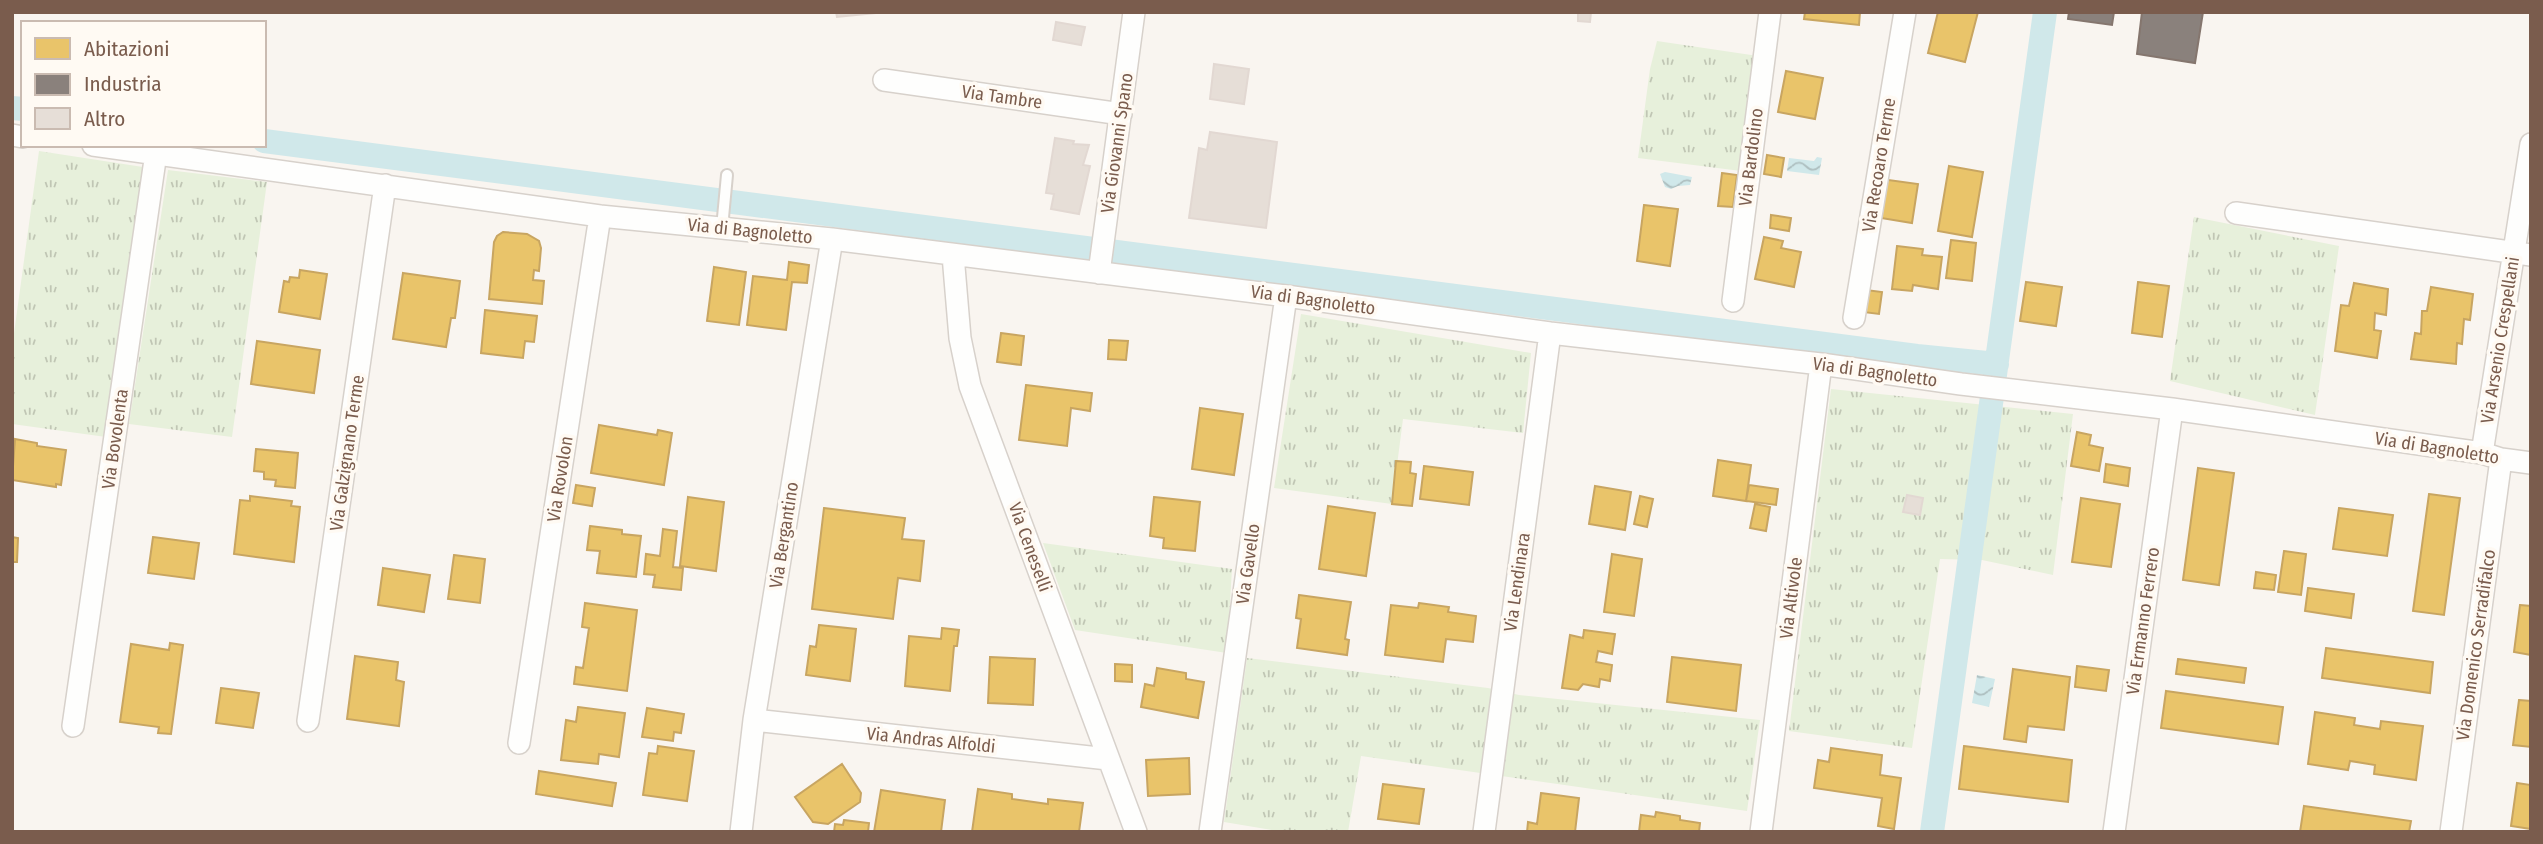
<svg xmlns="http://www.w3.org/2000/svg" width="2543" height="844" font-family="'Fira Sans Condensed',sans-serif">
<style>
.grass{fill:url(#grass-tufts)}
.water{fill:url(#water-waves)}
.homes{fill:#e9c46a;stroke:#c8a561;stroke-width:2}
.industry{fill:#8a817c;stroke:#85766e;stroke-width:2}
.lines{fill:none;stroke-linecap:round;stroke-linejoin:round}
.canal{stroke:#d0e8ea;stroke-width:24}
.building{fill:#e6ded7;stroke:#e2d8d2;stroke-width:2}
.service-casing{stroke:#d7d1cb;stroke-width:14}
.minor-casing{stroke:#d7d1cb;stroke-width:24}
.service{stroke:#fefefd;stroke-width:10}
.minor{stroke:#fefefd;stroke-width:21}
.labels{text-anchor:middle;stroke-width:7;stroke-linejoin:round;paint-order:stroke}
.street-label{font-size:18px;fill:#7a5c4d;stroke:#fffaf3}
</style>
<defs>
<pattern id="grass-tufts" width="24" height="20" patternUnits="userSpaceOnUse" patternTransform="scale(1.75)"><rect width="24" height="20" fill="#e7f0db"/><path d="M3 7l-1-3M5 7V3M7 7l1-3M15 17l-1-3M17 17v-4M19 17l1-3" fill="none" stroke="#c0c6b4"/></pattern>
<pattern id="water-waves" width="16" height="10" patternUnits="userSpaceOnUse" patternTransform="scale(1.75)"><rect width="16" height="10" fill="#d0e8ea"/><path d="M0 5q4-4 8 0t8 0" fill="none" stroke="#aebfc0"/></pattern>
</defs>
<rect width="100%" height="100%" fill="#f9f5f0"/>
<!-- grass -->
<path class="grass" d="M1657 41 1758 56 1741 171 1638 158 1650 69Z
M39 151 143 167 106 437 12 424V348Z
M168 170 267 182 232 437 129 424Z
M2194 217 2339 246 2315 415 2170 381Z
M1301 314 1531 353 1523 433 1403 419 1392 504 1274 488Z
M1831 389 2073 414 2053 575 1982 560 1940 559 1912 748 1789 731Z
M1043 543 1232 569 1227 653 1075 630Z
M1247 658 1488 688 1519 695 1760 720 1747 811 1361 756 1348 832H1284L1224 822Z"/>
<!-- water -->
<path class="water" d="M1817 157 1822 158 1819 175 1787 171 1789 158 1814 161Z
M1665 172 1692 177 1690 185 1678 186 1671 189 1665 187 1660 174Z
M1977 675 1995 679 1989 707 1972 703Z"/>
<!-- homes -->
<path class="homes" d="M1805 12H1860L1859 25 1804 19Z
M1938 12H1978L1965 62 1928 53Z
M1786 71 1823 78 1815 119 1778 112Z
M1767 155 1784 158 1781 177 1764 174Z
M1949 166 1983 172 1972 237 1938 231Z
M1722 173 1737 175 1733 207 1718 206Z
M1881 179 1918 184 1912 223 1875 217Z
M1644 205 1678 209 1670 266 1637 261Z
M1771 215 1791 218 1789 231 1770 228Z
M503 232 527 234 539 241 541 248 539 271 534 270 533 280 544 281 542 304 489 299 494 242 497 236Z
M1764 237 1783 241 1781 248 1801 252 1794 287 1755 279Z
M1951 240 1976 243 1972 281 1946 278Z
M1897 246 1923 249 1922 255 1942 257 1938 289 1913 285 1912 291 1892 289Z
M789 262 809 265 807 283 792 282 786 330 747 325 753 276 787 280Z
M714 267 746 272 739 325 707 321Z
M300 270 327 274 320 319 279 312 284 281 289 282 290 277 299 278Z
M403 273 460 281 455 318H451L446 347 393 339Z
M2026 282 2062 287 2056 326 2020 321Z
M2138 282 2169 286 2162 337 2132 333Z
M2354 283 2388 289 2386 315 2375 313 2374 330 2381 331 2377 358 2335 351 2341 305 2349 306Z
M2431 287 2473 294 2470 320 2464 319 2462 344 2457 343 2456 364 2411 359 2415 333 2421 334 2422 311H2427Z
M1866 290 1882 292 1879 314 1863 312Z
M485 310 537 316 534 342 525 341 523 358 481 353Z
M1001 333 1024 336 1021 365 997 362Z
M1109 340 1128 341 1126 360 1108 359Z
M257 341 320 350 314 393 251 384Z
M1026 385 1092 393 1090 411 1071 408 1067 446 1019 440Z
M1200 408 1243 414 1234 475 1192 469Z
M599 425 657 435 658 430 672 433 664 485 591 473Z
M2077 432 2091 435 2089 445 2103 448 2099 471 2071 466Z
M15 439 37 443V446L66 450 61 485 56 484V487L12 480Z
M256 449 298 453 295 488 275 486 276 480 264 479V472L254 471Z
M1718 460 1751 465 1746 501 1713 496Z
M1396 461 1411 462 1410 473 1416 474 1412 506 1392 504Z
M2106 464 2130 468 2128 486 2104 482Z
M1424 466 1473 472 1469 505 1420 499Z
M2198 468 2234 473 2219 585 2183 580Z
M576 485 595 488 592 506 573 503Z
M1749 485 1778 489 1776 505 1746 501Z
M1595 486 1631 492 1625 530 1589 524Z
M2429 494 2460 498 2444 615 2413 611Z
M250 496 292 501 291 506 300 507 294 562 234 554 240 500 250 501Z
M1640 496 1653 499 1647 527 1634 524Z
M688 497 724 502 716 571 680 566Z
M1154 497 1200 502 1195 551 1163 548 1164 538 1150 536Z
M2081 498 2120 504 2111 567 2072 562Z
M1755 504 1770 507 1766 531 1750 528Z
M1328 506 1375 513 1366 576 1319 569Z
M824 508 905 518 902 539 924 541 920 581 898 578 893 619 812 609Z
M2339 508 2393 515 2387 556 2333 549Z
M590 526 622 530V534L641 536 636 577 597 573 600 551 587 550Z
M663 529 677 531 673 567 683 568 681 590 653 587 655 575 644 574 646 554 660 556Z
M12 537 18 538 17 562H12Z
M153 537 199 543 194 579 148 573Z
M2284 551 2306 554 2301 595 2278 592Z
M1612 554 1642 559 1634 616 1604 612Z
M454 555 485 559 480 603 448 599Z
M383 568 430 575 424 612 378 605Z
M2256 572 2276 575 2274 590 2254 588Z
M2308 588 2354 594 2351 618 2305 611Z
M1299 595 1351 602 1345 639 1349 640 1347 655 1297 648 1301 619 1296 618Z
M585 603 637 610 627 691 574 684 576 667 583 668 589 628 582 627Z
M1419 603 1449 607 1448 612 1476 616 1473 642 1446 639 1443 662 1385 655 1391 605 1418 608Z
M2520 605 2531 606V655L2514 652Z
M819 625 856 629 850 681 806 675 810 646 816 647Z
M942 628 959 630 957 646H954L950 691 905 686 909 636 941 639Z
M1584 630 1615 634 1612 654 1598 651 1596 662 1612 665 1610 681 1600 679 1599 687 1583 684 1578 690 1562 688 1570 635 1583 638Z
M170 643 183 645 171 734 158 733 159 727 120 722 131 644 169 650Z
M2326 648 2433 662 2430 693 2322 678Z
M355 656 398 662 396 680 404 682 399 726 347 719Z
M990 657 1035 659 1033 705 988 703Z
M1672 657 1741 665 1736 711 1667 702Z
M2178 659 2246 668 2244 683 2176 674Z
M1115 664 1132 665V682L1115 681Z
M2077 666 2109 670 2106 691 2075 687Z
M1157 668 1186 673V679L1204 682 1198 718 1141 707 1145 684 1154 686Z
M2013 669 2070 677 2064 730 2028 726 2026 742 2004 739Z
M221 688 259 693 253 728 216 723Z
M2166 691 2283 707 2278 744 2161 728Z
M2519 700 2531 701V747L2513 745Z
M578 707 625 713 619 757 599 754 598 764 561 760 566 720 576 722Z
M647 708 684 714 681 733 674 732 673 741 642 737Z
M2315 712 2355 718 2354 725 2380 729 2381 721 2423 726 2416 780 2374 774 2375 765 2350 761 2348 770 2308 764Z
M658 746 694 751 687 801 643 795 649 753 657 754Z
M1964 746 2072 760 2068 802 1959 789Z
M1831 748 1882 755 1880 775 1901 778 1894 829 1878 826 1882 798 1814 788 1818 760 1829 762Z
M1189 758 1190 794 1148 796 1146 760Z
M842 764 861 793 860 802 828 824 813 822 795 797Z
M539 771 616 783 612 806 536 794Z
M2517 783 2531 785V829L2511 826Z
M1383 784 1424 789 1419 824 1378 819Z
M978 789 1012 794V799L1048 804V799L1083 803 1079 832H972Z
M881 790 945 800 941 832H874Z
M1541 793 1579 798 1575 832H1527L1528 822 1537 824Z
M2304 806 2411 821 2409 832H2300Z
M1656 812 1680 816V820L1700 823 1699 832H1639L1641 815 1655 817Z
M844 820 869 823 868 832H834L835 824 843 825Z"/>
<!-- industry -->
<path class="industry" d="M2069 12H2114L2112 25 2068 19Z
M2142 12H2203L2195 63 2137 54Z"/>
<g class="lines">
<!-- canal -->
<path class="canal" d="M12 108 23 109
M264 141 1917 356 1997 364
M1932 832 2045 12"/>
</g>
<!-- building -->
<path class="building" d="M836 12H875V13L837 17Z
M1578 12H1591L1590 22 1578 21Z
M1056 22 1085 27 1081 45 1053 40Z
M1214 64 1249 69 1244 104 1210 99Z
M1210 132 1277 142 1266 228 1189 218 1199 148 1207 150Z
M1055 138 1074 141 1073 144 1089 145 1083 165 1090 166 1079 214 1051 209 1054 194 1046 193Z
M1907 495 1923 498 1920 515 1903 512Z"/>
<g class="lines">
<defs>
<path id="service" d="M722 228 727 175"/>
<path id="minor" d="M884 80 1121 114
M12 135 23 137
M93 145 600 216 832 239 1286 296 1550 333 1821 364 1961 384 2172 409 2482 453 2501 459 2531 463
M2236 213 2531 255
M953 255 960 338 970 386 1136 832
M1099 273 1134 12
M1733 301 1770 12
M1854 318 1905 12
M2482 453 2531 144
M754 720 1108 759
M308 721 385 185
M73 726 156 153
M519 743 600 216
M741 832 754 720 832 239
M1210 832 1286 296
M1484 832 1550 333
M1761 832 1821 364
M2114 832 2172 409
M2451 832 2501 459"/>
</defs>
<!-- service casing -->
<use href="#service" class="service-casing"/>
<!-- minor casing -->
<use href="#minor" class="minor-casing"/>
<!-- service -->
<use href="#service" class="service"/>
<!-- minor -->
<use href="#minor" class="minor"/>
</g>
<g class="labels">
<!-- street labels -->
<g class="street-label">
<text transform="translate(1002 97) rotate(8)" y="6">Via Tambre</text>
<text transform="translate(1117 143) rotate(-82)" y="6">Via Giovanni Spano</text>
<text transform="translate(1751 157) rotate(-83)" y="6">Via Bardolino</text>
<text transform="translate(1879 165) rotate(-81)" y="6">Via Recoaro Terme</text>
<text transform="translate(750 231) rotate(6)" y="6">Via di Bagnoletto</text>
<text transform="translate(1313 300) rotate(8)" y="6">Via di Bagnoletto</text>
<text transform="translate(2500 340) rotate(-81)" y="6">Via Arsenio Crespellani</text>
<text transform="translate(1875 372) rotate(8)" y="6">Via di Bagnoletto</text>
<text transform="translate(115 439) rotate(-82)" y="6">Via Bovolenta</text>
<text transform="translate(2437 448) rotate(9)" y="6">Via di Bagnoletto</text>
<text transform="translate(347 453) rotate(-82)" y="6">Via Galzignano Terme</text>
<text transform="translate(560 479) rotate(-81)" y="6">Via Rovolon</text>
<text transform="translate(784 535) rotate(-81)" y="6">Via Bergantino</text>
<text transform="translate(1030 547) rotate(70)" y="6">Via Ceneselli</text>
<text transform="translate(1248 564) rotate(-82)" y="6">Via Gavello</text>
<text transform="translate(1517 582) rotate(-82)" y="6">Via Lendinara</text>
<text transform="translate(1791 598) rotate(-83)" y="6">Via Altivole</text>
<text transform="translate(2143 621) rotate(-82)" y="6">Via Ermanno Ferrero</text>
<text transform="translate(2476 645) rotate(-82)" y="6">Via Domenico Serradifalco</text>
<text transform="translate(931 740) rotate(6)" y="6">Via Andras Alfoldi</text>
</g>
</g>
<!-- border -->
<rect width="2543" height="844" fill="none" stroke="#7a5c4d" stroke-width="28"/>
<!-- legend -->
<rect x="21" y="21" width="245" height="126" fill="#fffaf3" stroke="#cabbb1" stroke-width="2"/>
<rect x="35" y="38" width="35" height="21" fill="#e9c46a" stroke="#cabbb1" stroke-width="2"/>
<text x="84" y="56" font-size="21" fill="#7a5c4d">Abitazioni</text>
<rect x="35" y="74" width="35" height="21" fill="#8a817c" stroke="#cabbb1" stroke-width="2"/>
<text x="84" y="91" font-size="21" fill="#7a5c4d">Industria</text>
<rect x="35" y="108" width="35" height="21" fill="#e6ded7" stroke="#cabbb1" stroke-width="2"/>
<text x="84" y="126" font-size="21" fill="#7a5c4d">Altro</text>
</svg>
